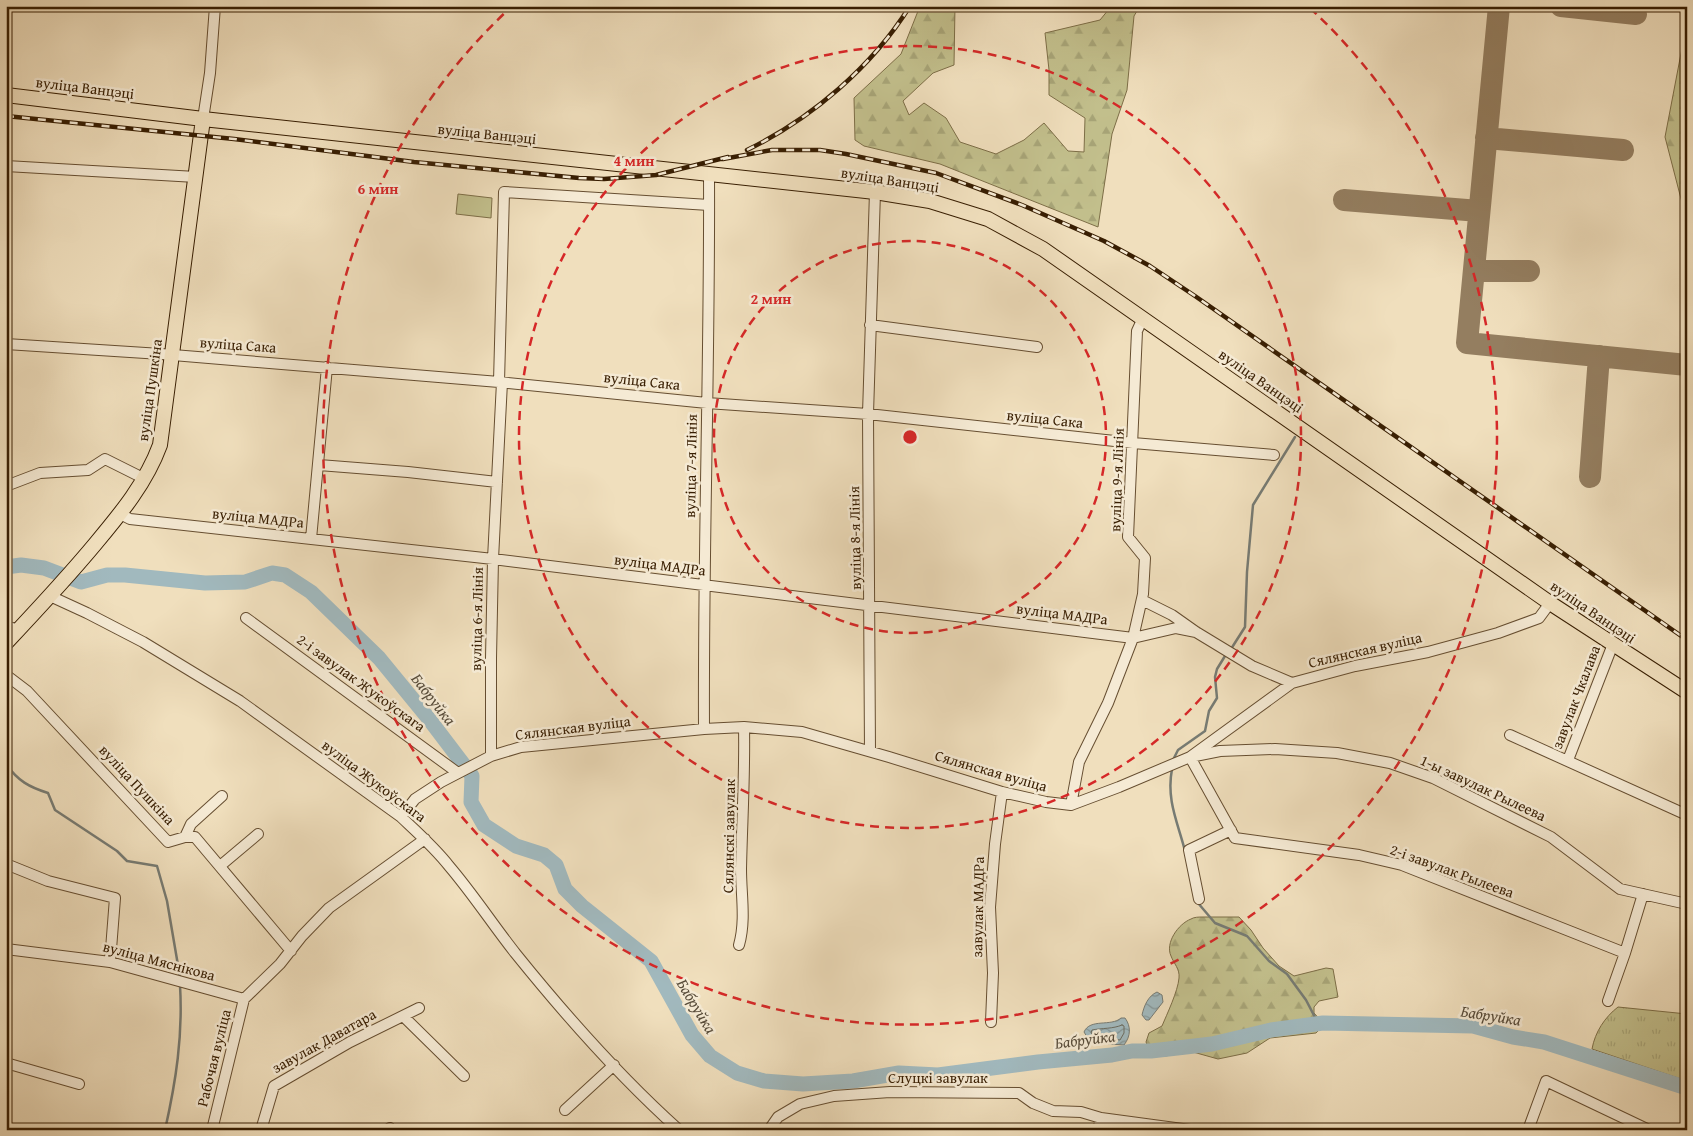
<svg xmlns="http://www.w3.org/2000/svg" width="1693" height="1136" font-family="'Gentium Book Plus',serif">
<style>
.grass{fill:url(#grass-tufts);stroke:#7d6e47}
.forest{fill:url(#forest-firs);stroke:#7d6e47}
.park{fill:#c2bf8c;stroke:#7d6e47}
.water{fill:url(#water-waves);stroke:#777b73}
.lines{fill:none;stroke-linecap:round;stroke-linejoin:round}
.shore{stroke:#6c6c60;stroke-width:1}
.stream{stroke:#777b73;stroke-width:2.5}
.river{stroke:#a1b9be;stroke-width:15}
.taxiway{stroke:#947e60;stroke-width:22}
.minor-casing{stroke:#664e31;stroke-width:12}
.major-casing{stroke:#381e02;stroke-width:16}
.minor{stroke:#f5ead4;stroke-width:10}
.major{stroke:#f0dfbd;stroke-width:14}
.rail-casing{stroke:#381e02;stroke-width:4.5}
.rail{stroke:#f5ead4;stroke-width:2.5;stroke-dasharray:8;stroke-linecap:butt}
.ring{fill:none;stroke:#d62828;stroke-width:2.5;stroke-dasharray:9 6}
.labels{text-anchor:middle;stroke-width:5;stroke-linejoin:round;paint-order:stroke}
.street-label{font-size:15px;fill:#381e02;stroke:#f5ead4}
.water-label{font-size:16px;font-style:italic;fill:#584c3a;stroke:#f5ead4}
.centre{fill:#d62828;stroke:#f5ead4;stroke-width:2.5}
.ring-label{font-size:15px;text-anchor:middle;font-weight:bold;fill:#d62828;stroke:#f5ead4;stroke-width:5;stroke-linejoin:round;paint-order:stroke}
</style>
<defs>
<pattern id="grass-tufts" width="24" height="20" patternUnits="userSpaceOnUse" patternTransform="scale(1.25)"><rect width="24" height="20" fill="#c2bf8c"/><path d="M3 7l-1-3M5 7V3M7 7l1-3M15 17l-1-3M17 17v-4M19 17l1-3" fill="none" stroke="#a7a477"/></pattern>
<pattern id="forest-firs" width="22" height="20" patternUnits="userSpaceOnUse" patternTransform="scale(1.25)"><rect width="22" height="20" fill="#c2bf8c"/><path d="M5 1l3.5 6h-7zM16 11l3.5 6h-7z" fill="#a7a477"/></pattern>
<pattern id="water-waves" width="16" height="10" patternUnits="userSpaceOnUse" patternTransform="scale(1.25)"><rect width="16" height="10" fill="#a1b9be"/><path d="M0 5q4-4 8 0t8 0" fill="none" stroke="#849698"/></pattern>
</defs>
<rect width="100%" height="100%" fill="#f0dfbd"/>
<filter id="stains"><feTurbulence type="fractalNoise" baseFrequency=".004" numOctaves="4"/><feColorMatrix values="0 0 0 0 .2 0 0 0 0 .09 0 0 0 0 .02 0 0 0 .5 -.17"/></filter>
<radialGradient id="worn" r=".72"><stop offset=".6" stop-color="#630" stop-opacity="0"/><stop offset="1" stop-color="#630" stop-opacity=".3"/></radialGradient>
<!-- grass -->
<path class="grass" d="M1618 1007 1687 1014V1081L1592 1049C1595 1032 1605 1017 1618 1007Z"/>
<!-- forest -->
<path class="forest" d="M920 6H955L954 65 933 73 903 101 909 115 924 103 946 118 960 142 996 154 1024 140 1044 123 1068 151 1084 152 1085 118 1049 95V70L1045 33 1100 20 1109 9 1107 6H1140L1134 16 1127 90 1112 134 1098 227 940 164 864 146 855 140 854 98 901 54Z
M1687 22V222L1665 137Z
M1203 917H1239L1251 930 1263 948 1279 966 1294 976 1326 968 1333 969 1338 997 1319 1001 1314 1007V1013L1323 1023 1322 1027 1316 1033 1270 1038 1247 1053 1218 1059 1193 1052 1165 1056 1151 1055 1146 1042 1149 1033 1162 1026C1167 1014 1178 991 1179 978 1180 969 1174 964 1171 956 1165 943 1178 924 1191 919 1194 917 1199 917 1203 917Z"/>
<!-- park -->
<path class="park" d="M458 194 492 198 491 218 456 214Z"/>
<!-- water -->
<path class="water" d="M1157 992 1162 995 1163 1002 1149 1020H1146L1142 1015C1144 1006 1148 996 1157 992Z
M1121 1018H1125C1131 1026 1131 1036 1124 1045L1110 1044 1089 1040 1084 1032C1090 1018 1111 1027 1121 1018Z"/>
<g class="lines">
<!-- shore -->
<path class="shore" d="M1122 1025 1124 1026V1033L1120 1040 1098 1037 1091 1033 1092 1030C1102 1028 1113 1029 1122 1025Z"/>
<!-- stream -->
<path class="stream" d="M1231 649 1245 627 1247 572 1253 505 1295 437
M1173 760 1178 750 1205 731 1209 711 1217 698 1215 677 1217 669 1225 656
M6 764C18 781 29 787 48 793L55 810 117 851 127 861 157 866 167 901 180 977
M1172 769C1166 800 1178 823 1185 851
M1198 903 1215 923 1247 936 1269 961 1287 974 1306 1000 1318 1023
M165 1130C176 1081 183 1036 180 985"/>
<!-- river -->
<path class="river" d="M6 567 21 565 44 568 81 582 107 575H125L205 583 245 582 272 573 285 575 311 592 379 658 429 719 470 773 472 776 471 802 484 825 516 846 544 855 556 865 565 889 582 906 651 961 692 1035 710 1056 737 1073 764 1081 803 1084 853 1081 899 1073 938 1075 1038 1062 1112 1055 1132 1051H1151L1212 1044 1271 1030 1323 1023 1473 1026 1513 1037 1544 1042 1687 1088"/>
<!-- taxiway -->
<path class="taxiway" d="M1499 6 1467 343 1687 365
M1561 6 1636 14
M1486 138 1623 150
M1344 200 1479 211
M1474 271H1529
M1590 477 1599 356"/>
<defs>
<path id="minor" d="M203 119 210 73 215 6
M6 166 196 177
M870 325 1037 347
M6 344 161 354 499 382 707 403 868 414 1133 443 1274 455
M499 382 504 192 709 205
M319 465 408 472 497 482
M6 486 40 473 88 470 105 459 145 479
M120 514 130 519 493 559 1133 638 1176 628 1196 632
M311 539 327 367
M50 596 87 613 143 642 240 701 401 817C418 833 435 848 449 866 473 894 493 925 516 954 566 1016 620 1077 679 1130
M1142 600 1172 615 1196 632 1252 666 1292 683
M246 618 458 773
M6 626 18 630
M6 675 27 691 168 842 185 837H195L291 951
M704 729C703 544 710 359 709 174
M1510 735 1687 815
M870 751 868 414 875 192
M491 756V658L493 559 502 382
M1568 760 1613 644
M1071 805 1079 762 1108 703 1133 638 1143 594 1145 558 1128 537 1137 331 1143 318
M401 817 415 799 441 782 491 756 521 747 704 729 744 727 802 732 889 757 1002 792 1046 802 1071 805 1119 787 1190 757 1292 683 1355 666 1428 652 1498 633 1539 618 1550 603
M185 837 191 824 222 796
M6 864 48 881 115 898 110 962
M220 866 258 834
M1199 899 1189 850 1231 830
M739 945C746 920 741 895 741 869 742 821 745 774 744 727
M6 949 110 962 244 999
M1625 953 1402 865 1359 855 1235 838 1190 757 1220 751 1275 749 1337 753 1390 763 1433 778 1551 837 1620 889 1687 904
M1608 1001 1625 953 1643 894
M403 1016 464 1076
M991 1022 993 973 990 907 995 844 1002 792
M6 1063 79 1084
M565 1110 614 1065
M1101 1118 1190 1130
M212 1130 244 999 280 964 302 936 329 908 425 839
M261 1130 274 1086 350 1042 419 1008
M387 1130 390 1128
M769 1130 778 1117 800 1104 834 1096 890 1092 1019 1093 1033 1103 1053 1111 1081 1112 1101 1118 1098 1130
M1528 1130 1546 1081 1649 1130"/>
<path id="major" d="M6 95 203 119 875 192 930 201 988 219 1043 249 1550 603 1687 692
M6 643C37 610 67 578 96 543 121 513 146 483 160 445L203 119"/>
</defs>
<!-- minor casing -->
<use href="#minor" class="minor-casing"/>
<!-- major casing -->
<use href="#major" class="major-casing"/>
<!-- minor -->
<use href="#minor" class="minor"/>
<!-- major -->
<use href="#major" class="major"/>
<defs>
<path id="rail" d="M6 116 234 139 414 162 579 178 604 179 656 175 728 157
M747 150C811 119 872 67 910 6
M723 159 772 150H820L846 154 936 173 1022 205 1104 241 1150 266 1195 296 1687 640"/>
</defs>
<!-- rail casing -->
<use href="#rail" class="rail-casing"/>
<!-- rail -->
<use href="#rail" class="rail"/>
</g>
<!-- distance rings -->
<g class="ring">
<circle cx="910" cy="437" r="196"/>
<circle cx="910" cy="437" r="391"/>
<path d="M1310 8A587 587 0 1 1 510 8"/>
</g>
<g class="labels">
<!-- street labels -->
<g class="street-label">
<text transform="translate(85 88) rotate(7)" y="5">вуліца Ванцэці</text>
<text transform="translate(487 134) rotate(6)" y="5">вуліца Ванцэці</text>
<text transform="translate(890 180) rotate(9)" y="5">вуліца Ванцэці</text>
<text transform="translate(238 345) rotate(4)" y="5">вуліца Сака</text>
<text transform="translate(642 381) rotate(6)" y="5">вуліца Сака</text>
<text transform="translate(1261 381) rotate(35)" y="5">вуліца Ванцэці</text>
<text transform="translate(150 390) rotate(-82)" y="5">вуліца Пушкіна</text>
<text transform="translate(1045 419) rotate(6)" y="5">вуліца Сака</text>
<text transform="translate(691 466) rotate(-89)" y="5">вуліца 7-я Лінія</text>
<text transform="translate(1117 480) rotate(-88)" y="5">вуліца 9-я Лінія</text>
<text transform="translate(258 518) rotate(6)" y="5">вуліца МАДРа</text>
<text transform="translate(855 538) rotate(-91)" y="5">вуліца 8-я Лінія</text>
<text transform="translate(660 565) rotate(7)" y="5">вуліца МАДРа</text>
<text transform="translate(1593 612) rotate(34)" y="5">вуліца Ванцэці</text>
<text transform="translate(1062 614) rotate(7)" y="5">вуліца МАДРа</text>
<text transform="translate(477 619) rotate(-89)" y="5">вуліца 6-я Лінія</text>
<text transform="translate(1365 650) rotate(-13)" y="5">Сялянская вуліца</text>
<text transform="translate(361 683) rotate(36)" y="5">2-і завулак Жукоўскага</text>
<text transform="translate(1576 697) rotate(-69)" y="5">завулак Чкалава</text>
<text transform="translate(573 728) rotate(-7)" y="5">Сялянская вуліца</text>
<text transform="translate(991 771) rotate(16)" y="5">Сялянская вуліца</text>
<text transform="translate(374 781) rotate(37)" y="5">вуліца Жукоўскага</text>
<text transform="translate(137 785) rotate(47)" y="5">вуліца Пушкіна</text>
<text transform="translate(1483 788) rotate(25)" y="5">1-ы завулак Рылеева</text>
<text transform="translate(729 836) rotate(-89)" y="5">Сялянскі завулак</text>
<text transform="translate(1452 871) rotate(20)" y="5">2-і завулак Рылеева</text>
<text transform="translate(978 907) rotate(-89)" y="5">завулак МАДРа</text>
<text transform="translate(159 961) rotate(15)" y="5">вуліца Мяснікова</text>
<text transform="translate(324 1041) rotate(-29)" y="5">завулак Даватара</text>
<text transform="translate(214 1058) rotate(-76)" y="5">Рабочая вуліца</text>
<text x="938" y="1083">Слуцкі завулак</text>
</g>
<!-- water labels -->
<g class="water-label">
<text transform="translate(434 699) rotate(52)" y="6">Бабруйка</text>
<text transform="translate(697 1006) rotate(59)" y="6">Бабруйка</text>
<text transform="translate(1491 1015) rotate(9)" y="6">Бабруйка</text>
<text transform="translate(1085 1039) rotate(-7)" y="6">Бабруйка</text>
</g>
</g>
<circle cx="910" cy="437" r="8" class="centre"/>
<g class="ring-label">
<text x="634" y="166">4 мин</text>
<text x="378" y="194">6 мин</text>
<text x="771" y="304">2 мин</text>
</g>
<!-- margin -->
<rect width="1693" height="1136" fill="none" stroke="#f0dfbd" stroke-width="25"/>
<rect x="8" y="8" width="1678" height="1121" fill="none" stroke="#381e02" stroke-width="2.5"/>
<rect x="12" y="12" width="1668" height="1111" fill="none" stroke="#381e02"/>
<rect width="100%" height="100%" filter="url(#stains)"/>
<rect width="100%" height="100%" fill="url(#worn)"/>
</svg>
